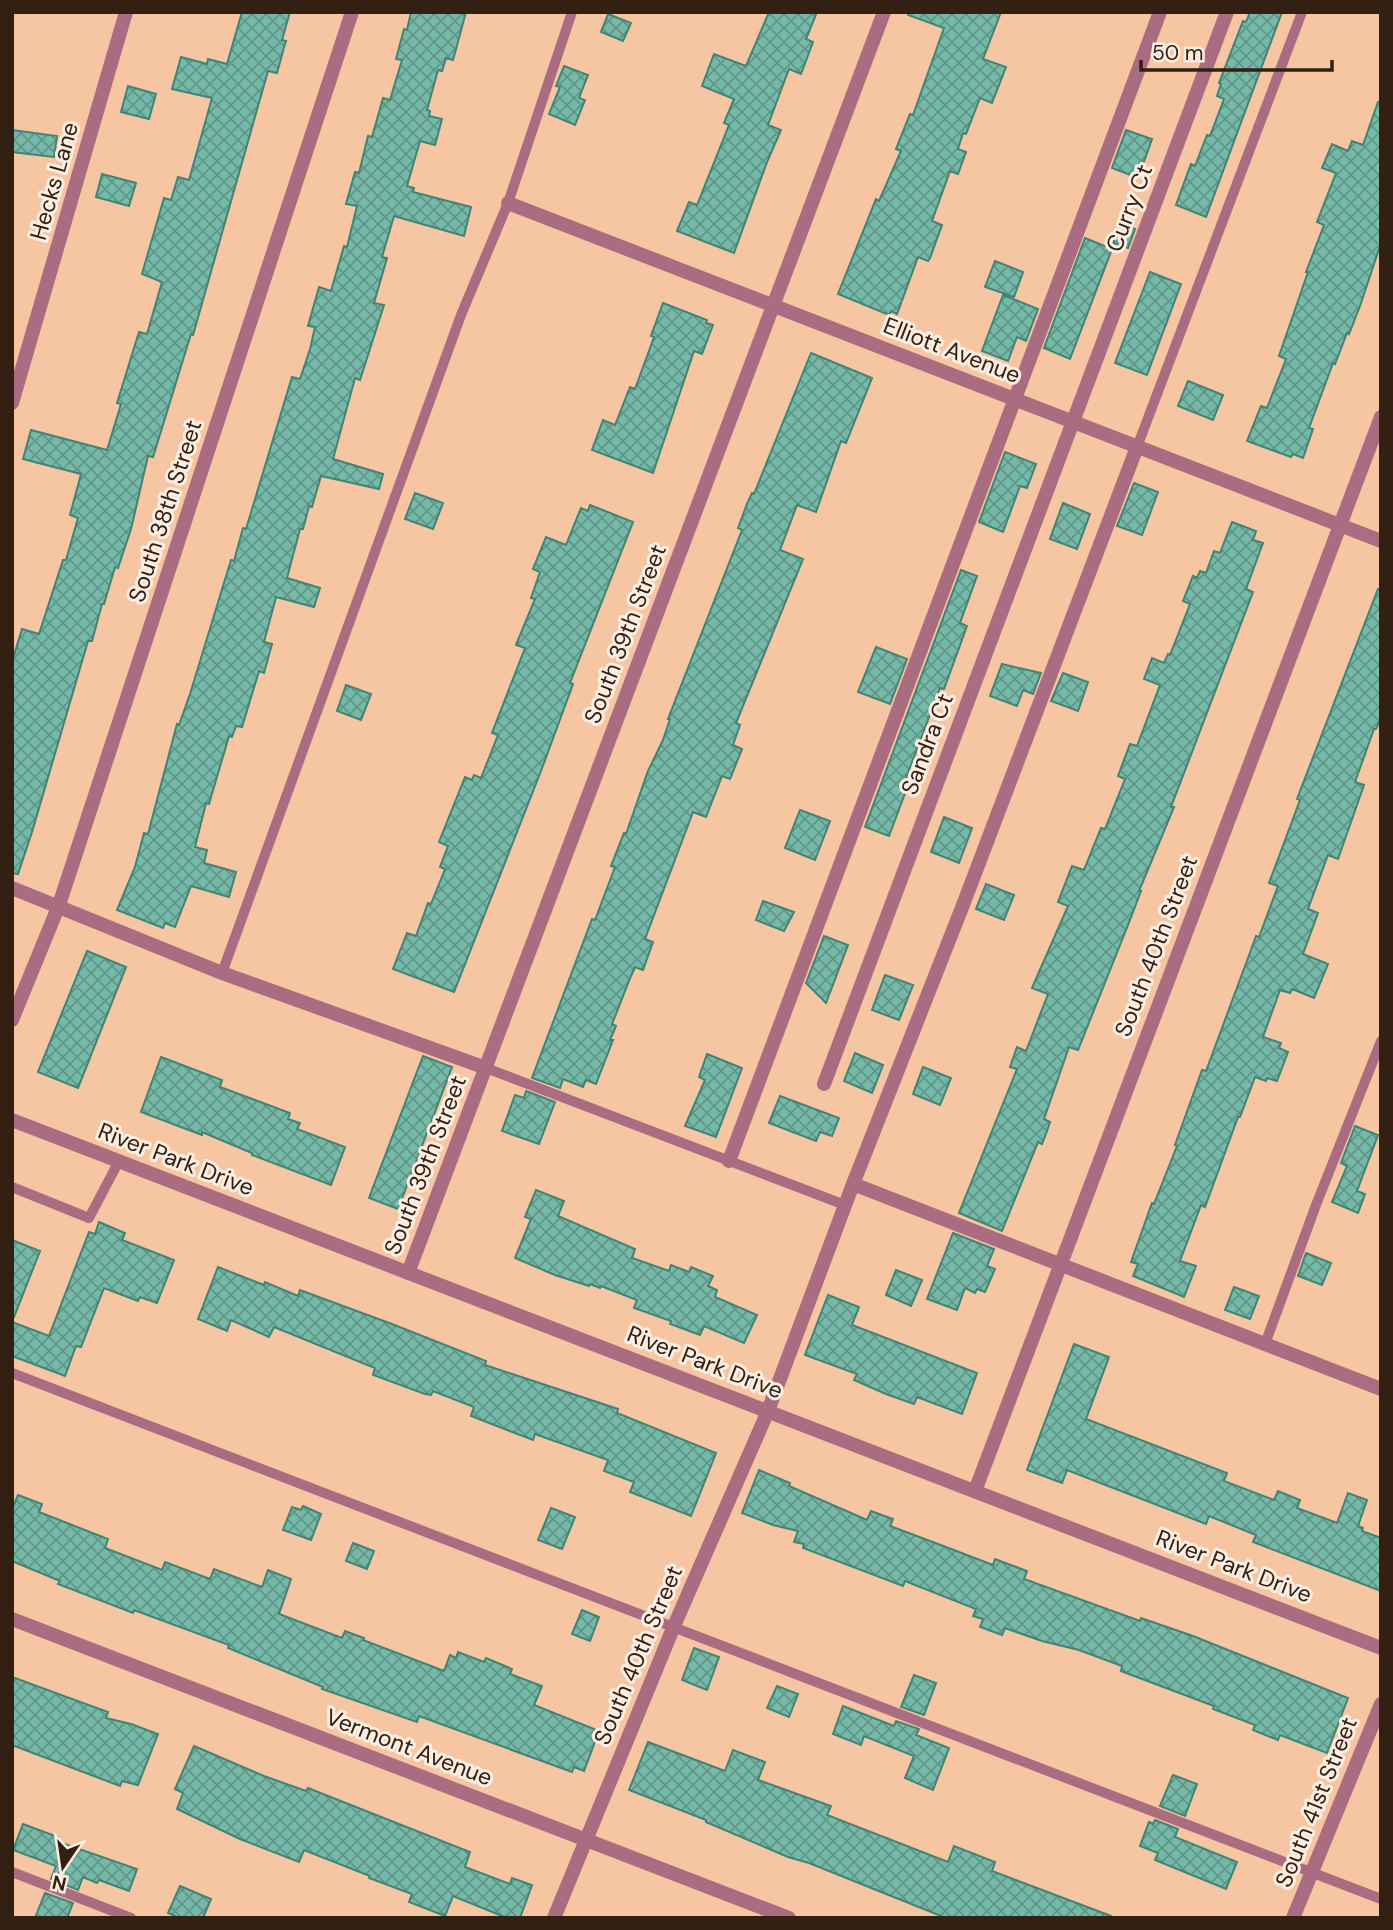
<svg xmlns="http://www.w3.org/2000/svg" width="1393" height="1930" font-family="'DM Sans',sans-serif">
<style>
.building{fill:url(#building-cross-hatch);stroke:#3f8475;stroke-width:2}
.lines{fill:none;stroke-linecap:round;stroke-linejoin:round}
.service{stroke:#aa6c81;stroke-width:10}
.minor{stroke:#aa6c81;stroke-width:14}
.tertiary{stroke:#aa6c81;stroke-width:14}
.labels{text-anchor:middle;stroke-width:6;stroke-linejoin:round;paint-order:stroke}
.street-label{font-size:23px;fill:#322012;stroke:#fdeee3}
</style>
<defs>
<pattern id="building-cross-hatch" width="8" height="8" patternUnits="userSpaceOnUse" patternTransform="scale(1.75)"><rect width="8" height="8" fill="#75b9a9"/><path d="M0 0l8 8M0 8l8-8" fill="none" stroke="#619688"/></pattern>
</defs>
<rect width="100%" height="100%" fill="#f6c5a2"/>
<!-- building -->
<path class="building" d="M242 12H290L282 40 286 41 283 51 277 73 268 71 193 335 191 334 153 457 148 456 131 529 118 568 115 567 104 604H102L92 641H88L32 832 18 874 12 873V662L22 629 39 634 63 560H66L78 518 70 515 81 474 23 459 31 430 107 450 121 404 117 403 139 332 147 334 162 282 142 274 164 198 171 200 178 177 189 180 212 98 172 89 181 57 207 64 208 59 227 64Z
M411 12H466L453 60 446 58 442 71 438 70 427 110 430 111 429 116 442 119 435 145 420 141 407 186 414 188 413 192 471 207 464 236 394 216 382 257 387 258 374 303 384 305 360 380 355 378 333 459 383 474 379 489 321 476 312 507 309 506 303 529H300L287 578 320 588 314 607 276 597 264 642 272 644 264 673 259 671 242 727 236 726 232 737 229 736 209 804 206 803 195 847 207 850 204 863 236 872 229 897 191 886 175 927 165 923 163 928 117 910 135 867 144 833 148 834 177 724 179 725 190 694 231 560 234 561 243 528 246 529 292 377 300 379 310 349 315 327 308 326 319 287 331 291 344 246 347 247 357 206 346 204 355 172 359 173 368 136 372 137 383 98 390 100 402 60 396 59 404 29 407 30Z
M769 12H817L806 39 813 42 801 74 789 69 768 125 781 130 767 162 734 253 677 231 689 202 697 205 729 125 724 123 734 99 702 86 714 54 746 66Z
M909 12H1001L983 59 1006 67 992 103 980 98 966 134 963 133 958 149 966 152 958 174 950 171 932 221 942 225 930 258 928 261 918 257 897 314 891 311 889 315 838 294 876 199 879 201 901 151 896 149 910 114 913 115 944 28 908 15Z
M1250 12H1282L1206 217 1176 205 1191 164 1195 166 1207 135 1210 136 1224 99 1217 96 1221 84 1219 83 1243 21 1246 22Z
M608 14 631 23 623 41 601 32Z
M564 66 588 75 579 98 585 100 575 125 549 114 560 87 556 86Z
M128 86 156 94 149 119 121 112Z
M1378 102 1381 103V243L1360 306 1349 334 1347 333 1335 364 1333 363 1309 428 1313 429 1303 458 1293 454 1291 457 1247 441 1261 406 1267 408 1286 359 1279 356 1308 272H1306L1324 225 1317 222 1336 173 1322 168 1332 144 1348 151 1352 141 1363 145Z
M12 130 57 136 54 157 12 152Z
M1126 130 1152 139 1138 178 1112 168Z
M102 174 136 183 129 206 96 197Z
M1119 223 1135 229 1128 248 1113 243Z
M1085 238 1112 249 1070 359 1044 348Z
M995 261 1023 272 1014 297 985 287Z
M1150 272 1181 284 1147 375 1115 363Z
M1003 295 1038 309 1026 341 1017 337 1008 361 982 351Z
M663 303 707 320 706 323 713 325 702 354 694 351 653 473 592 450 603 420 615 425 630 387 635 389 654 337 651 336Z
M811 353 872 378 846 443 841 441 816 512 797 505 780 550 803 559 736 723 740 725 733 745 742 749 730 779 722 776 706 817 693 812 645 939 653 942 643 970 635 967 631 976 612 1024 616 1026 610 1040H613L596 1084 586 1080 583 1087 563 1079 560 1088 532 1078 592 919 595 920 615 867 611 866 624 833 626 834 648 771 663 740 670 719H668L742 530 738 528 747 504 752 493 754 494Z
M1188 381 1223 395 1213 420 1178 406Z
M1005 452 1036 464 1027 488 1020 486 1003 532 979 522Z
M1134 483 1158 492 1142 535 1117 526Z
M415 493 443 503 433 529 405 519Z
M1063 503 1090 514 1077 549 1050 539Z
M590 505 633 522 570 683 573 684 541 771 454 992 393 969 407 933 416 936 428 903 431 904 445 869 440 867 448 846 439 842 465 777 472 780 474 775 481 778 498 735 492 733 525 648 516 645 535 599 531 598 540 572 533 569 546 537 566 545 581 508 588 511Z
M1232 522 1256 531 1253 540 1263 543 1246 589 1253 592 1171 807H1174L1139 891H1141L1128 925 1078 1050 1069 1047 1044 1119 1050 1122 1047 1131 1042 1144 1038 1142 1002 1231 959 1213 1017 1069 1010 1067 1017 1047 1026 1051 1048 994 1032 988 1068 906 1058 902 1072 866 1084 870 1101 828 1105 829 1125 779 1118 776 1130 744 1137 746 1160 685 1144 679 1152 658 1164 663 1168 654 1170 655 1190 604 1183 601 1193 576 1197 578 1200 571 1206 573 1214 551 1220 553Z
M961 570 977 576 960 623 967 626 944 689 940 688 903 786 907 788 889 836 865 827Z
M1378 589 1381 590V718L1376 729H1374L1355 782 1364 785 1338 859 1328 855 1308 909 1318 913 1303 954 1328 964 1314 998 1292 989 1290 993 1280 990 1263 1037 1281 1043 1279 1048 1288 1052 1277 1081 1267 1078 1266 1081 1255 1077 1240 1117H1238L1205 1207 1201 1205 1180 1261 1196 1266 1184 1297 1133 1276 1138 1264 1131 1262 1152 1203 1154 1204 1177 1146 1175 1145 1202 1070 1206 1071 1248 958 1256 936 1259 937 1278 886 1269 883 1300 800 1297 799Z
M876 647 907 659 890 704 858 692Z
M1002 664 1041 673 1033 694 1023 690 1017 706 990 696Z
M1063 673 1088 682 1078 711 1051 701Z
M346 685 371 694 361 720 337 711Z
M800 810 830 821 815 860 785 848Z
M944 817 972 828 959 863 931 852Z
M986 884 1014 895 1004 920 976 909Z
M763 901 794 912 784 931 756 920Z
M824 936 848 945 826 1003 806 983Z
M87 951 126 967 78 1088 38 1072Z
M885 975 913 985 899 1020 872 1010Z
M855 1053 883 1065 872 1093 844 1081Z
M707 1054 742 1068 716 1137 685 1126 705 1080 699 1077Z
M423 1056 452 1067 398 1209 369 1198Z
M161 1057 222 1080 220 1087 290 1113 288 1119 300 1123 297 1129 345 1147 331 1185 252 1155V1153L202 1132V1135L141 1112Z
M923 1067 951 1078 940 1105 913 1094Z
M526 1091 555 1102 539 1144 502 1131 515 1095 524 1098Z
M780 1096 839 1118 832 1136 820 1132 816 1141 769 1123Z
M1355 1126 1378 1135 1357 1191 1365 1194 1358 1213 1332 1202 1347 1166 1341 1163Z
M536 1190 564 1201 558 1216 635 1249 632 1258 669 1271 671 1265 689 1272 691 1267 713 1276 708 1286 717 1290 715 1297 757 1315 744 1343 704 1326 700 1335 684 1329 670 1324 671 1321 634 1308 637 1300 601 1286 600 1288 590 1284 589 1286 555 1275 515 1258 531 1219 525 1217Z
M99 1222 125 1233 122 1240 174 1260 157 1303 140 1297 138 1301 104 1288 81 1347 76 1346 65 1376 12 1356V1322L49 1336 89 1232 95 1234Z
M953 1233 994 1249 987 1266 995 1269 985 1292 977 1289 975 1293 965 1288 957 1310 927 1299Z
M12 1240 40 1251 14 1317H12Z
M1306 1253 1331 1263 1322 1285 1298 1276Z
M218 1267 264 1285 265 1282 298 1296 300 1290 392 1324 486 1361 485 1365 618 1409 617 1413 716 1453 691 1516 630 1492 634 1482 604 1471 608 1460 535 1434 533 1440 471 1416 474 1407 433 1391 431 1395 425 1394 373 1375 375 1368 274 1327 269 1337 231 1320 227 1331 198 1319Z
M896 1270 922 1280 911 1306 886 1295Z
M1234 1287 1259 1296 1250 1319 1225 1310Z
M828 1295 859 1307 852 1325 977 1373 962 1414 917 1397 914 1404 886 1394 854 1380 857 1374 805 1355Z
M1074 1344 1109 1357 1086 1419 1227 1473 1224 1481 1274 1500 1278 1491 1300 1500 1297 1508 1337 1523 1348 1493 1367 1500 1358 1526 1363 1528 1362 1531 1381 1538V1591L1253 1542 1256 1535 1209 1516 1206 1524 1067 1470 1062 1483 1027 1470Z
M759 1470 790 1483 789 1486 867 1520 871 1511 893 1519 890 1526 946 1547 993 1565 995 1559 1027 1571 1024 1579 1140 1621 1141 1618 1193 1636 1348 1698 1327 1753 1280 1735 1278 1740 1253 1730 1255 1725 1213 1709 1214 1706 1121 1671 1122 1666 1079 1650 1042 1641 1005 1628 1002 1635 980 1627 983 1619 973 1616 976 1609 905 1581 903 1586 803 1548 804 1544 794 1542 798 1531 773 1525 742 1513Z
M18 1495 42 1504 39 1512 108 1539 105 1548 162 1570 165 1562 210 1579 214 1569 262 1587 268 1570 291 1579 279 1614 342 1638 345 1631 364 1638 363 1640 444 1671 450 1655 456 1658 458 1652 484 1662 486 1658 512 1669 510 1674 542 1686 534 1705 599 1731 584 1771 574 1767 572 1772 419 1716 417 1722 322 1689 323 1687 228 1648 229 1645 134 1610 133 1613 58 1584 60 1581 12 1561V1509Z
M303 1506 321 1514 311 1540 283 1530 292 1507 301 1510Z
M551 1508 575 1517 562 1549 538 1540Z
M353 1543 374 1551 367 1569 346 1561Z
M582 1610 599 1617 590 1641 572 1634Z
M694 1648 719 1657 707 1690 682 1680Z
M914 1675 936 1683 924 1715 901 1707Z
M12 1677 108 1712 106 1718 131 1724 158 1734 138 1785 122 1781 120 1786 12 1745Z
M777 1686 798 1694 789 1717 767 1708Z
M843 1706 894 1726 896 1721 919 1729 916 1735 949 1748 933 1790 905 1778 914 1756 864 1736 861 1745 833 1734Z
M648 1742 725 1771 733 1750 765 1762 758 1780 831 1806 827 1815 948 1862 954 1846 995 1862 992 1871 1111 1916V1918H946L809 1863 788 1857 706 1822V1820L629 1790Z
M194 1746 264 1776 306 1791 308 1788 470 1852 465 1867 510 1884 512 1878 532 1885 520 1918H507L453 1896 445 1916 409 1902 412 1894 369 1878 370 1876 304 1850 299 1862 240 1839 177 1809 183 1793 175 1789Z
M1173 1775 1197 1784 1185 1816 1160 1806Z
M1155 1820 1178 1829 1175 1837 1237 1862 1226 1889 1155 1860 1158 1853 1140 1846 1149 1822 1153 1824Z
M23 1824 58 1837 56 1841 137 1869 129 1891 99 1880 97 1883 83 1877 78 1890 51 1879 56 1866 13 1850Z
M180 1886 211 1899 203 1918H179L168 1913Z
M45 1893 73 1903 67 1918H35Z"/>
<g class="lines">
<!-- service -->
<path class="service" d="M1137 447 1302 12
M222 973 461 315 508 203 572 12
M486 1068 845 1205
M12 1187 89 1218 119 1161
M1265 1344 1316 1205 1381 1041
M12 1373 1381 1899
M12 1872 131 1918"/>
<!-- minor -->
<path class="minor" d="M508 203 1381 541
M12 403 126 12
M12 888 222 973 486 1068
M12 1020 59 905 352 12
M824 1084 1227 12
M729 1161 1160 12
M853 1184 1381 1389
M408 1273 884 12
M975 1491 1381 417
M12 1619 789 1918
M554 1918 674 1626 768 1411 853 1184 963 905 1137 447
M1293 1918 1381 1704"/>
<!-- tertiary -->
<path class="tertiary" d="M12 1120 1381 1648"/>
</g>
<g class="labels">
<!-- street labels -->
<g class="street-label">
<text transform="translate(54 181) rotate(-74)" y="8">Hecks Lane</text>
<text transform="translate(1129 208) rotate(-69)" y="8">Curry Ct</text>
<text transform="translate(952 350) rotate(21)" y="8">Elliott Avenue</text>
<text transform="translate(165 511) rotate(-72)" y="8">South 38th Street</text>
<text transform="translate(625 634) rotate(-69)" y="8">South 39th Street</text>
<text transform="translate(927 744) rotate(-69)" y="8">Sandra Ct</text>
<text transform="translate(1156 946) rotate(-69)" y="8">South 40th Street</text>
<text transform="translate(176 1159) rotate(21)" y="8">River Park Drive</text>
<text transform="translate(425 1165) rotate(-69)" y="8">South 39th Street</text>
<text transform="translate(705 1362) rotate(21)" y="8">River Park Drive</text>
<text transform="translate(1234 1566) rotate(21)" y="8">River Park Drive</text>
<text transform="translate(638 1655) rotate(-67)" y="8">South 40th Street</text>
<text transform="translate(409 1747) rotate(21)" y="8">Vermont Avenue</text>
<text transform="translate(1316 1802) rotate(-68)" y="8">South 41st Street</text>
</g>
</g>
<!-- border -->
<rect width="1393" height="1930" fill="none" stroke="#322012" stroke-width="28"/>
<!-- north arrow -->
<g transform="translate(63 1867) rotate(193)" stroke="#fdeee3" stroke-width="5" paint-order="stroke">
<path d="M0-5L12 26L0 18L-12 26Z" fill="#322012"/>
<text y="-10" font-size="19" font-weight="bold" text-anchor="middle" fill="#322012">N</text>
</g>
<!-- scale -->
<path d="M1141 60v10h191v-10" fill="none" stroke="#322012" stroke-width="3.5"/>
<text x="1152" y="60" font-size="21" fill="#322012" stroke="#fdeee3" stroke-width="5" paint-order="stroke">50 m</text>
</svg>
